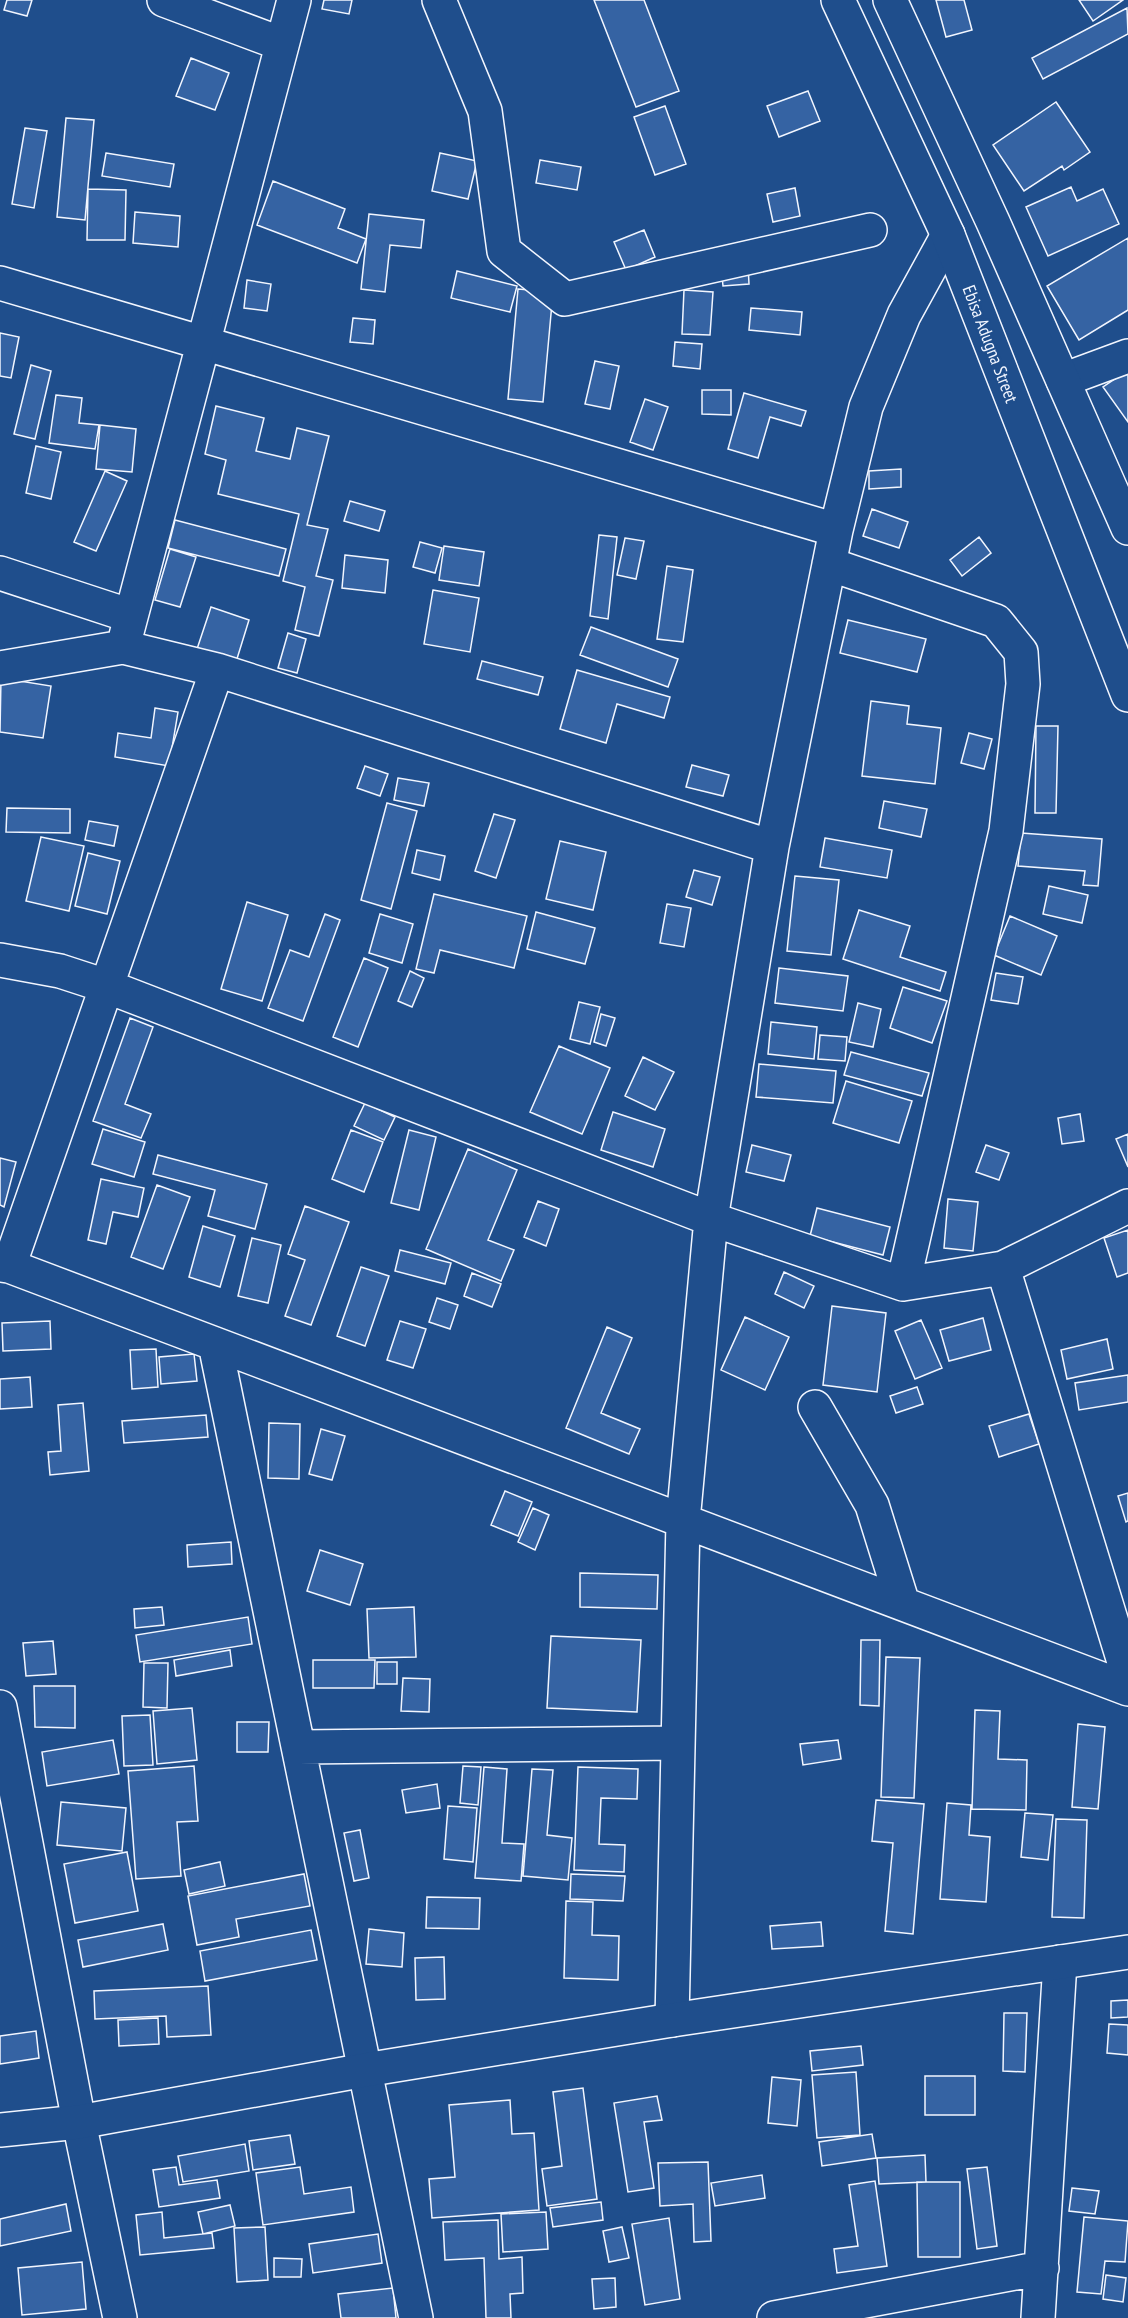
<svg xmlns="http://www.w3.org/2000/svg" width="1128" height="2318" font-family="'PT Sans Narrow',sans-serif">
<style>
.building{fill:#3563a3;stroke:#f2f6ff;stroke-width:1.5}
.lines{fill:none;stroke-linecap:round;stroke-linejoin:round}
.minor-casing{stroke:#f2f6ff;stroke-width:36}
.tertiary-casing{stroke:#f2f6ff;stroke-width:36}
.secondary-casing{stroke:#f2f6ff;stroke-width:36}
.minor{stroke:#1f4e8c;stroke-width:33}
.tertiary{stroke:#1f4e8c;stroke-width:33}
.secondary{stroke:#1f4e8c;stroke-width:33}
.labels{text-anchor:middle;stroke-width:4.5;stroke-linejoin:round;paint-order:stroke}
.street-label{font-size:18px;fill:#f2f6ff;stroke:#1f4e8c}
</style>
<rect width="100%" height="100%" fill="#1f4e8c"/>
<!-- building -->
<path class="building" d="M7 0H32L27 16 4 10Z
M324 0H352L349 14 322 9Z
M594 0H644L679 91 636 107Z
M936 0H964L972 30 946 37Z
M1079 0H1123L1093 21Z
M1127 8 1128 34 1043 79 1032 58Z
M191 58 229 73 215 110 176 96Z
M808 91 820 121 779 137 767 106Z
M1056 102 1090 152 1064 170 1062 166 1024 191 993 145Z
M665 106 686 164 655 175 634 117Z
M66 118 94 120 85 220 57 217Z
M25 128 47 131 34 208 12 204Z
M106 153 174 164 170 187 102 176Z
M440 153 477 161 468 199 432 191Z
M540 160 581 167 577 190 536 183Z
M273 181 345 209 338 228 366 239 357 263 257 225Z
M1071 187 1077 201 1103 189 1119 224 1048 256 1026 207Z
M795 188 800 216 773 222 767 194Z
M88 189 126 190 125 240H87Z
M135 212 180 216 178 247 133 243Z
M369 214 424 220 421 248 390 245 385 292 361 289Z
M644 230 655 257 626 270 614 242Z
M1128 238V310L1079 340 1047 286Z
M748 264 749 284 723 286 721 266Z
M457 271 517 286 510 312 451 298Z
M247 280 271 284 267 311 244 308Z
M518 289 553 292 543 402 508 399Z
M684 290 713 292 710 335 682 334Z
M751 308 802 312 800 335 749 330Z
M353 318 375 320 373 344 350 342Z
M0 333 19 337 11 378 0 376Z
M675 342 702 344 700 369 673 366Z
M595 361 619 366 610 409 585 404Z
M31 365 51 371 35 439 14 434Z
M1128 370V422L1103 387Z
M702 390H731V415L702 414Z
M744 393 806 411 801 426 770 417 758 458 728 449Z
M56 395 82 398 79 423 99 425 95 449 49 443Z
M645 399 668 407 653 450 630 442Z
M216 406 264 418 256 451 290 459 297 428 329 436 307 525 328 529 316 576 333 580 319 636 295 630 305 587 283 581 299 514 218 494 226 460 205 454Z
M100 425 136 429 132 472 96 469Z
M36 446 61 452 51 499 26 493Z
M901 469V487L869 489V471Z
M105 471 127 481 96 551 74 542Z
M350 501 385 511 379 531 344 521Z
M872 509 908 522 899 548 863 536Z
M175 520 286 549 279 576 168 548Z
M599 535 617 537 608 619 590 616Z
M979 537 991 553 962 576 950 560Z
M625 538 644 541 636 579 617 575Z
M420 542 442 548 435 573 413 567Z
M444 546 484 552 479 586 439 580Z
M170 549 196 557 180 607 155 600Z
M345 555 388 560 385 593 342 588Z
M667 566 693 570 683 642 657 639Z
M433 590 479 598 470 652 424 644Z
M211 607 249 620 236 662 197 649Z
M848 620 926 639 917 672 840 653Z
M591 627 678 659 668 687 580 655Z
M288 633 306 639 297 673 278 668Z
M482 661 543 677 538 695 477 679Z
M577 670 670 697 664 718 617 704 606 743 560 729Z
M1 678 51 686 43 738 0 732Z
M871 701 909 706 907 724 941 728 935 784 862 776Z
M155 708 178 712 169 766 115 757 118 733 151 738Z
M1036 726H1058L1056 813H1035Z
M969 733 992 739 984 769 961 763Z
M692 765 729 775 723 796 686 787Z
M365 766 388 774 380 796 357 788Z
M398 778 429 783 424 806 394 800Z
M884 801 927 809 921 837 879 828Z
M387 803 417 811 391 909 361 900Z
M7 808 70 809V833L6 832Z
M494 814 515 820 496 878 475 871Z
M89 821 118 826 114 846 85 840Z
M1021 833 1102 839 1098 886 1083 885 1085 871 1018 866Z
M41 837 84 846 69 911 26 901Z
M825 838 892 850 887 878 820 867Z
M560 841 606 852 593 910 546 899Z
M417 850 445 856 440 880 412 873Z
M88 853 120 861 107 914 75 906Z
M694 870 720 877 712 905 686 897Z
M795 876 839 880 831 955 787 951Z
M1049 886 1088 895 1082 923 1043 914Z
M434 894 527 916 514 968 440 950 434 973 416 969Z
M247 902 288 915 262 1001 221 989Z
M667 904 691 908 684 947 660 943Z
M859 910 910 926 900 957 946 972 940 991 843 959Z
M536 912 595 928 585 964 527 949Z
M325 914 340 920 303 1021 268 1008 290 950 309 957Z
M380 914 413 924 402 963 369 953Z
M1010 916 1057 936 1041 975 994 955Z
M364 958 388 968 358 1047 333 1037Z
M779 968 848 976 843 1011 775 1003Z
M410 971 424 978 412 1007 398 1001Z
M996 973 1023 977 1018 1004 991 1000Z
M903 987 947 1001 932 1043 890 1028Z
M579 1002 600 1007 590 1044 570 1039Z
M858 1003 881 1009 873 1047 849 1042Z
M601 1014 615 1018 606 1046 594 1042Z
M130 1018 153 1027 125 1104 151 1114 141 1138 93 1121Z
M771 1022 817 1027 814 1059 768 1054Z
M820 1035 847 1037 845 1061 818 1059Z
M559 1046 610 1068 582 1134 530 1112Z
M851 1052 929 1073 922 1096 844 1075Z
M643 1057 674 1072 655 1110 625 1096Z
M759 1064 836 1071 833 1103 756 1097Z
M846 1081 912 1101 899 1143 833 1123Z
M365 1103 395 1117 384 1140 354 1126Z
M613 1112 665 1129 653 1167 601 1150Z
M1080 1114 1084 1141 1062 1144 1058 1118Z
M103 1129 145 1142 134 1177 92 1164Z
M351 1130 383 1142 364 1192 332 1179Z
M409 1130 436 1137 419 1210 391 1203Z
M1128 1134V1167L1116 1139Z
M752 1145 791 1155 784 1181 746 1172Z
M986 1145 1009 1153 999 1180 976 1172Z
M468 1149 517 1170 488 1240 514 1250 501 1281 426 1249Z
M158 1155 267 1184 255 1229 208 1216 215 1190 153 1174Z
M0 1158 16 1162 4 1207 0 1205Z
M101 1179 144 1188 138 1217 113 1212 106 1244 88 1240Z
M157 1185 190 1197 163 1269 131 1257Z
M948 1199 978 1202 973 1251 944 1248Z
M538 1201 559 1209 546 1246 524 1237Z
M305 1206 349 1222 311 1325 285 1316 305 1260 288 1254Z
M817 1208 890 1227 883 1255 810 1236Z
M203 1226 235 1236 220 1287 189 1277Z
M1128 1230V1273L1117 1277 1104 1238Z
M252 1238 281 1245 268 1303 238 1296Z
M400 1250 451 1263 445 1284 395 1271Z
M361 1267 389 1276 365 1346 337 1336Z
M784 1272 814 1286 804 1308 775 1294Z
M472 1273 501 1284 492 1307 464 1296Z
M437 1298 458 1305 450 1329 429 1322Z
M832 1306 886 1313 877 1392 823 1385Z
M745 1317 789 1337 765 1390 721 1370Z
M983 1318 991 1350 949 1361 940 1330Z
M921 1320 942 1368 915 1379 895 1331Z
M50 1321 51 1349 3 1351 2 1323Z
M400 1321 426 1329 413 1368 387 1360Z
M607 1327 632 1338 601 1413 640 1429 629 1454 566 1428Z
M1107 1339 1113 1369 1067 1379 1061 1350Z
M156 1349 158 1387 132 1389 130 1350Z
M194 1354 197 1381 161 1384 159 1357Z
M1128 1375V1402L1079 1410 1075 1383Z
M30 1377 32 1407 0 1409V1379Z
M917 1387 923 1404 896 1413 890 1396Z
M83 1403 89 1471 50 1475 48 1452 61 1451 58 1405Z
M1029 1414 1039 1444 999 1457 989 1426Z
M206 1415 208 1437 124 1443 122 1421Z
M269 1423 300 1424 299 1479 268 1478Z
M321 1429 345 1436 332 1480 309 1474Z
M505 1491 532 1502 518 1536 491 1525Z
M1128 1493V1521L1126 1522 1118 1496Z
M533 1508 549 1515 535 1550 518 1542Z
M231 1542 232 1564 188 1567 187 1545Z
M320 1550 363 1564 350 1605 307 1591Z
M580 1573 658 1575 657 1609 580 1607Z
M162 1607 164 1625 135 1628 134 1609Z
M414 1607 416 1657 369 1658 367 1609Z
M248 1617 252 1644 140 1662 136 1635Z
M551 1636 641 1640 637 1712 547 1708Z
M861 1640H880L879 1706 860 1705Z
M53 1641 56 1674 26 1676 23 1643Z
M230 1650 232 1666 176 1676 174 1660Z
M886 1657 920 1658 914 1798 881 1797Z
M313 1660H375L374 1688H313Z
M377 1662H397V1684H377Z
M144 1663H168L167 1708 143 1707Z
M403 1678 430 1679 429 1712 401 1711Z
M34 1686H75V1728L35 1727Z
M192 1708 197 1760 157 1764 153 1711Z
M975 1710 1000 1711 998 1759 1027 1760 1026 1810 972 1809Z
M150 1715 153 1765 124 1766 122 1716Z
M237 1722H269L268 1752H237Z
M1078 1724 1105 1727 1098 1809 1072 1807Z
M113 1740 119 1774 47 1786 42 1752Z
M838 1740 841 1759 803 1765 800 1744Z
M194 1766 198 1821 177 1822 181 1876 136 1879 128 1771Z
M463 1766 481 1767 478 1805 460 1803Z
M484 1767 507 1769 502 1843 524 1844 521 1881 475 1878Z
M578 1767 638 1769 637 1799 601 1798 599 1844 625 1845 624 1872 574 1870Z
M532 1769 553 1770 547 1835 572 1838 568 1880 523 1876Z
M437 1784 440 1808 406 1813 402 1790Z
M876 1800 924 1804 913 1934 885 1931 893 1843 872 1841Z
M61 1802 126 1808 122 1851 57 1845Z
M947 1803 971 1805 969 1835 990 1837 986 1902 940 1899Z
M448 1806 477 1808 473 1862 444 1859Z
M1025 1813 1053 1815 1048 1860 1021 1857Z
M1056 1819 1087 1820 1084 1918 1052 1917Z
M360 1830 369 1878 354 1881 344 1833Z
M127 1852 138 1911 75 1923 64 1864Z
M220 1862 225 1886 189 1894 184 1870Z
M304 1874 310 1906 236 1919 239 1937 197 1945 188 1896Z
M571 1874 625 1876 623 1901 570 1899Z
M427 1897 480 1898 479 1929 426 1928Z
M566 1901 593 1902 592 1935 619 1936 618 1980 564 1978Z
M821 1922 823 1946 772 1949 770 1926Z
M163 1924 168 1950 83 1967 78 1940Z
M369 1929 404 1933 402 1967 366 1964Z
M311 1930 317 1960 205 1981 200 1951Z
M444 1957 445 1999 416 2000 415 1958Z
M208 1986 211 2035 167 2037 166 2016 95 2019 94 1991Z
M1128 2000V2017L1111 2018V2001Z
M1004 2013H1027L1025 2072 1003 2071Z
M158 2018 159 2044 119 2046 118 2020Z
M1109 2024 1128 2025V2055L1107 2053Z
M36 2031 39 2058 0 2064V2036Z
M861 2046 863 2065 812 2071 810 2051Z
M856 2072 860 2135 817 2138 812 2075Z
M925 2076H975V2115H925Z
M772 2077 801 2080 797 2126 768 2123Z
M583 2088 597 2199 547 2206 542 2169 562 2166 553 2092Z
M657 2096 662 2120 644 2122 654 2188 628 2192 614 2103Z
M510 2100 512 2134 534 2133 539 2210 432 2218 429 2179 455 2177 449 2105Z
M872 2134 876 2158 822 2166 819 2142Z
M290 2135 295 2164 253 2170 249 2141Z
M245 2144 249 2171 183 2182 178 2156Z
M925 2155 926 2182 879 2184 877 2158Z
M708 2162 711 2241 694 2242 693 2204 660 2206 658 2163Z
M176 2167 179 2185 217 2180 220 2198 159 2207 153 2170Z
M300 2167 304 2194 351 2187 354 2212 263 2225 256 2173Z
M987 2167 997 2246 977 2249 967 2169Z
M762 2175 765 2198 715 2206 711 2183Z
M875 2181 887 2266 837 2273 834 2249 858 2246 849 2185Z
M917 2182H960V2257H918Z
M1072 2188 1099 2191 1095 2214 1069 2211Z
M601 2202 603 2220 553 2227 550 2208Z
M66 2204 71 2231 0 2246V2219Z
M230 2205 235 2226 203 2234 198 2212Z
M162 2212 164 2238 212 2233 214 2248 140 2255 136 2215Z
M546 2212 548 2249 503 2252 501 2214Z
M1084 2217 1128 2221 1125 2262 1105 2261 1101 2294 1077 2292Z
M669 2218 680 2299 645 2305 632 2224Z
M498 2220 499 2259 522 2257 523 2293 510 2294 511 2318H486L484 2258 445 2260 443 2222Z
M265 2227 268 2280 237 2282 234 2228Z
M622 2227 629 2258 609 2262 603 2231Z
M378 2234 382 2263 313 2273 309 2244Z
M274 2258 302 2259 301 2277H274Z
M82 2262 86 2309 22 2315 18 2268Z
M1106 2275 1126 2278 1123 2302 1103 2299Z
M615 2278 616 2307 594 2309 592 2279Z
M393 2288 396 2318H341L338 2294Z"/>
<g class="lines">
<defs>
<path id="minor" d="M164 0 282 44
M439 0 485 111 504 251 565 299 870 230
M0 283 836 530
M1063 380 1128 356
M829 564 996 621 1021 652 1023 684 1006 831 903 1284
M0 573 131 616
M123 647 294 0
M0 668 123 647 217 670 772 847
M0 960 60 971 106 986 711 1219 903 1284 1003 1268 1128 1206
M0 1265 9 1266 1128 1689
M9 1266 217 670
M1003 1268 1128 1675
M215 1344 416 2318
M815 1407 872 1505 903 1604
M0 1707 79 2122 120 2318
M299 1747 678 1743
M672 2020 683 1521 711 1219 772 847 836 530 866 407 904 315 948 235
M774 2318 1042 2268
M1038 2318 1060 1962"/>
<path id="tertiary" d="M0 2130 79 2122 365 2070 672 2020 1128 1952"/>
<path id="secondary" d="M838 0 948 235 1128 695
M890 0 993 222 1128 528"/>
</defs>
<!-- minor casing -->
<use href="#minor" class="minor-casing"/>
<!-- tertiary casing -->
<use href="#tertiary" class="tertiary-casing"/>
<!-- secondary casing -->
<use href="#secondary" class="secondary-casing"/>
<!-- minor -->
<use href="#minor" class="minor"/>
<!-- tertiary -->
<use href="#tertiary" class="tertiary"/>
<!-- secondary -->
<use href="#secondary" class="secondary"/>
</g>
<g class="labels">
<!-- street labels -->
<g class="street-label">
<text transform="translate(990 344) rotate(69)" y="6">Ebisa Adugna Street</text>
</g>
</g>
</svg>
